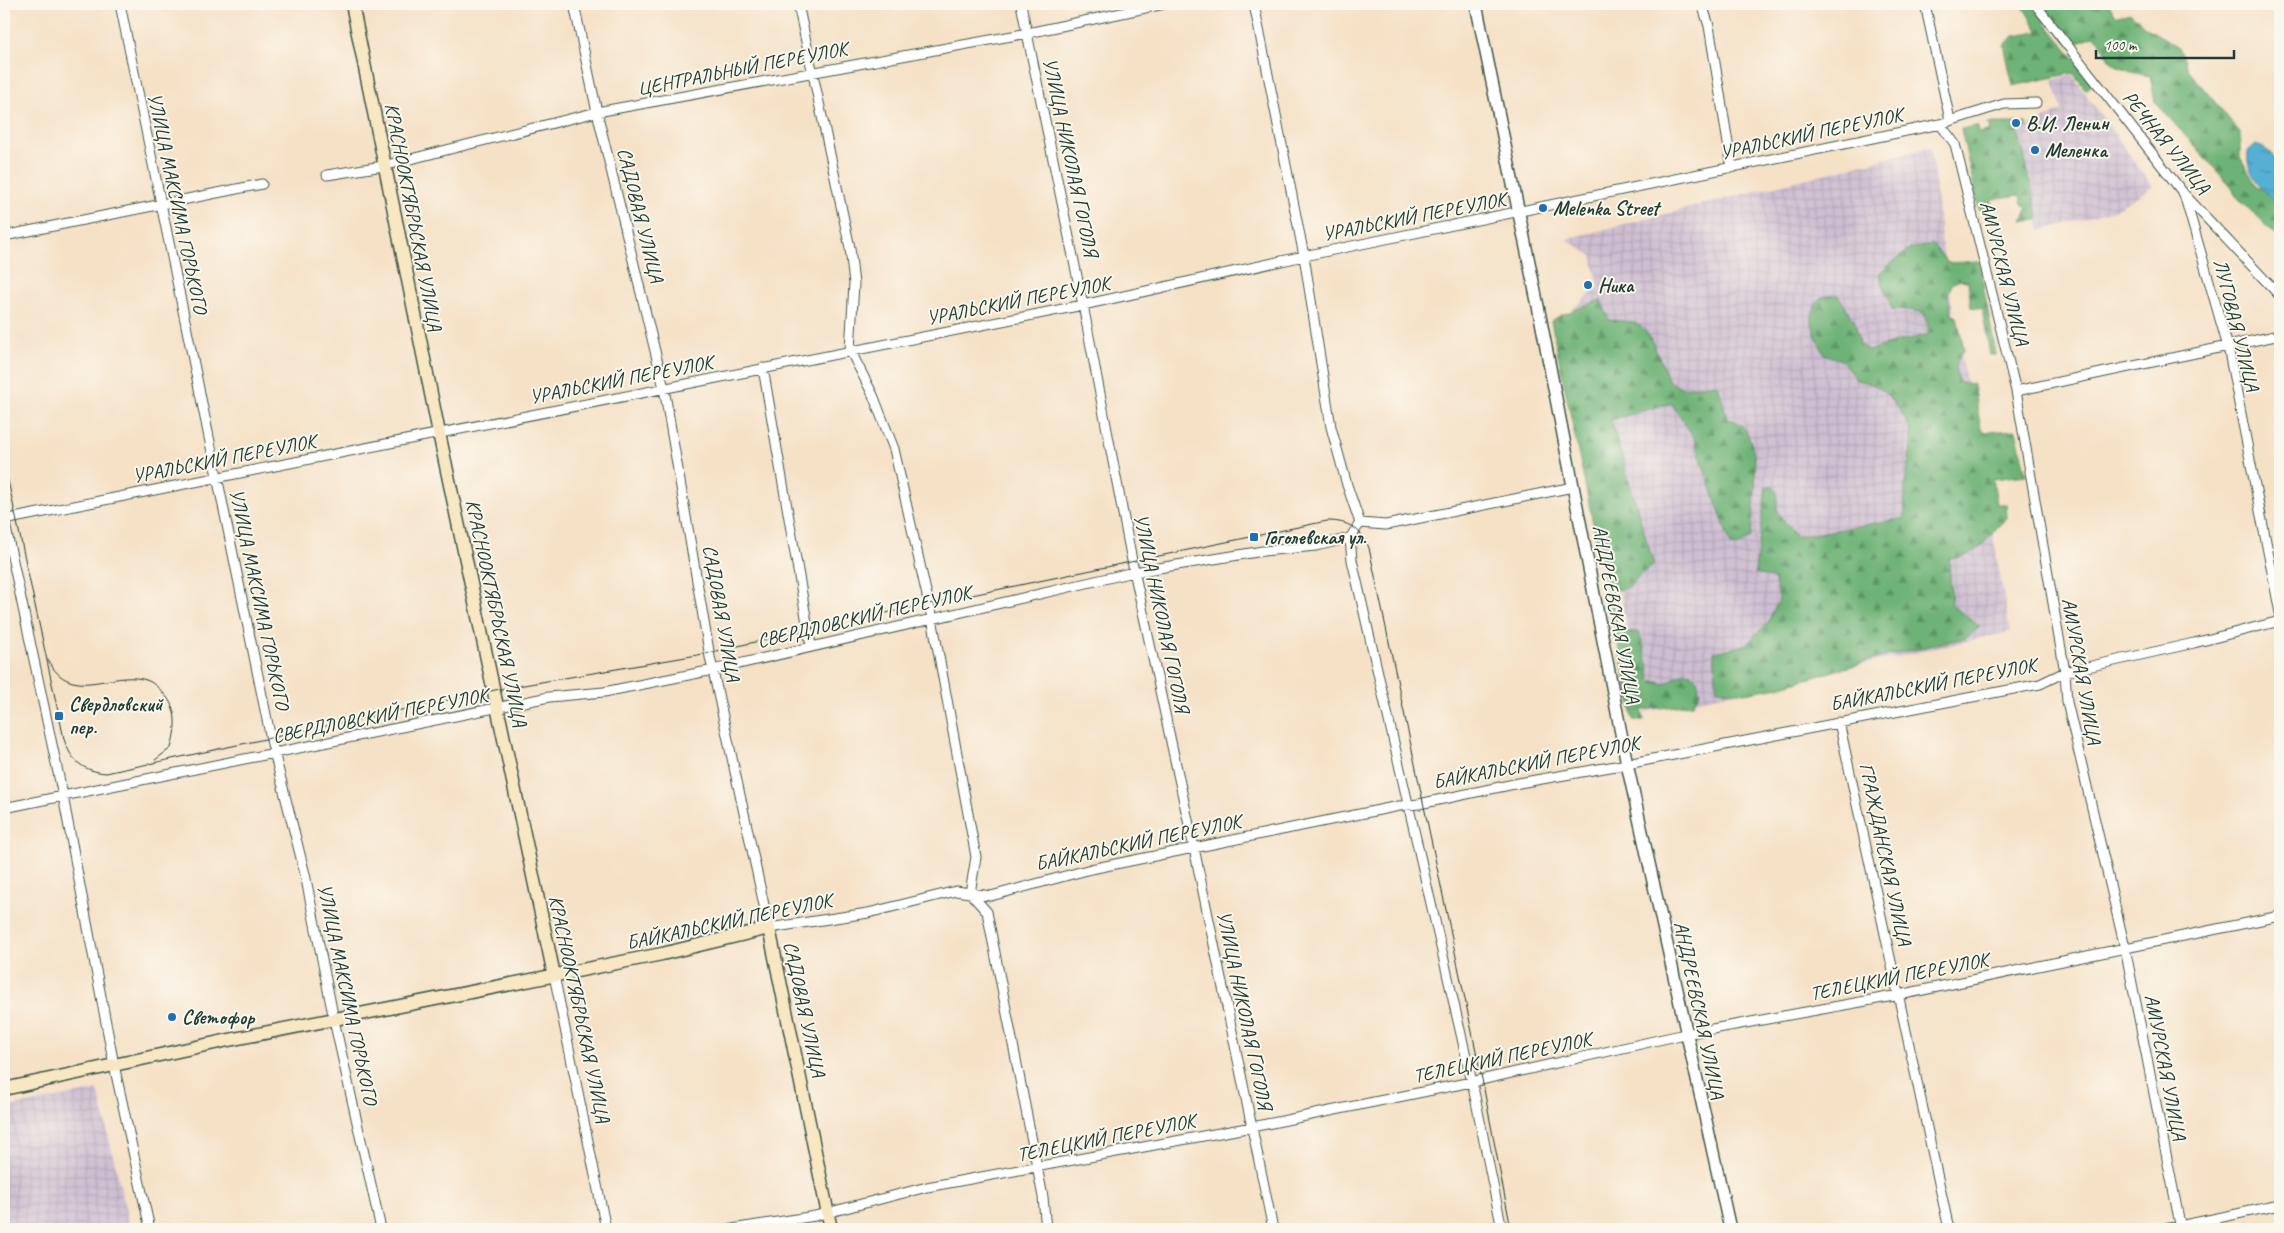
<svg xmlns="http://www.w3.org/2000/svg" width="2284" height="1233" font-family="Caveat,sans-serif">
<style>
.industrial{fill:url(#industrial-grid)}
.forest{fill:url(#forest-firs);stroke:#467855}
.water{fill:url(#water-ripples);stroke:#3a7684}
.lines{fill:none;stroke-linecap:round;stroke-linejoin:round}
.minor-casing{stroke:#3f564a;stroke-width:11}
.tertiary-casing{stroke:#3f564a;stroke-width:14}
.secondary-casing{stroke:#3f564a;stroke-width:15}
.minor{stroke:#fff;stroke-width:9}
.tertiary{stroke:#fff;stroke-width:11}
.secondary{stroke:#f8e7c3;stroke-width:12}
.tram{stroke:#1f3d34;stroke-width:1}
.poi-dot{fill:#1f6fb2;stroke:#fbf7ec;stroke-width:2}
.labels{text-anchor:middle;stroke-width:4;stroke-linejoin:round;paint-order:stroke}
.street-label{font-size:20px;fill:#1f3d34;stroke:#fbf7ec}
.poi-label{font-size:20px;font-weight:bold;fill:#1f3d34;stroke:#fbf7ec;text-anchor:start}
</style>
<defs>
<pattern id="industrial-grid" width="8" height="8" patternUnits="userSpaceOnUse" patternTransform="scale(1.25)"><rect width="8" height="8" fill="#cebed1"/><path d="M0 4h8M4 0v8" fill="none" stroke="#b0a4b4"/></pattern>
<pattern id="forest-firs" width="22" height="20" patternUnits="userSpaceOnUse" patternTransform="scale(1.25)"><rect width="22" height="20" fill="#6db276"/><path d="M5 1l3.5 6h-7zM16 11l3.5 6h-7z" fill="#599262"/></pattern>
<pattern id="water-ripples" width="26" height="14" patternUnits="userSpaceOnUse" patternTransform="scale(1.25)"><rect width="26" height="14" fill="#56b0d4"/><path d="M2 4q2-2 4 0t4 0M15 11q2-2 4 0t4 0" fill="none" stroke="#4790ad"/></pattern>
</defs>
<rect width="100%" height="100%" fill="#fbf7ec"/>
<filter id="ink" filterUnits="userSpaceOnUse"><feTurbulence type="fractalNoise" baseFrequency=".02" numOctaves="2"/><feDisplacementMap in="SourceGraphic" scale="10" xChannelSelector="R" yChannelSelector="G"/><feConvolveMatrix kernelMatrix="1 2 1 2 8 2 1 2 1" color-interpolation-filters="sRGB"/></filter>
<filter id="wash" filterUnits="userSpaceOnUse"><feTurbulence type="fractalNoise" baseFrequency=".0096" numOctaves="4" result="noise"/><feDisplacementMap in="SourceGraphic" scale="20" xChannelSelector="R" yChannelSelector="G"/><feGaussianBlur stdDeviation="1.12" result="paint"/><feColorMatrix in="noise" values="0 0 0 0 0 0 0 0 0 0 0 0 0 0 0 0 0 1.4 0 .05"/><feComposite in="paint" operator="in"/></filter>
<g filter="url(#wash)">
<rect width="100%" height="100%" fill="#f5e1c6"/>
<!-- industrial -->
<path class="industrial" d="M2072 75 2153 187 2114 210 2040 231 2015 133 2062 110 2053 80Z
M1931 147 1942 246 2010 632 1645 712 1562 318 1599 287 1592 256 1566 239Z
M98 1090 130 1229H4V1108Z"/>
<!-- forest -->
<path class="forest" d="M2021 4H2031L2094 83 2086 90 2073 73 2013 86 2004 45 2014 36 2039 32Z
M2037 4H2108L2117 16 2131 13 2147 28 2179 47 2189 71 2240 132V157L2257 187 2280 185V218L2278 221 2279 231 2274 234 2235 195 2232 188 2155 102 2150 76C2135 73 2119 71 2109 59 2103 50 2102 41 2093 36L2070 46Z
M1988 123H2027L2028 128 2018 130 2039 219 2032 221H2022L2027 209 2021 202 2020 195 1992 199 1991 208 1979 210 1961 129 1977 126 1980 133 1990 130Z
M1932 244 1948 263 1979 261 1996 355H1990L1982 309 1971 307 1968 281 1959 280 1952 284 1948 295 1952 314 1957 317 1964 349C1957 362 1953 368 1959 382L1973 384 1981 429 1986 432 2016 430 2026 475 1993 479 1997 504H2006L2007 518C1984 538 1984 555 1949 559L1952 605 1980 627 1966 638 1893 654 1779 687 1744 693 1717 689 1714 652 1746 645 1768 622 1779 600 1775 580 1755 573 1766 487 1773 486 1777 492V511L1796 537 1905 518C1904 505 1904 492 1906 479 1910 443 1920 435 1894 403 1879 385 1878 385 1856 380L1843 361 1824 354C1815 332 1803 318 1822 297L1838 295 1855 322 1860 344 1868 351 1899 341 1928 335V325L1924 313 1909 310 1892 309 1879 273 1910 249Z
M1601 300 1609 320C1619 321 1631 320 1640 326 1652 333 1663 368 1669 381L1682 388 1718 384 1727 418C1731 420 1738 422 1741 425 1764 448 1753 507 1751 537L1739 546 1731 545 1693 436 1671 403 1611 420 1654 565 1641 574 1629 587 1610 592 1619 632H1639L1649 668 1650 680 1664 684 1685 672 1691 673 1697 679 1700 692 1693 704 1642 710 1644 720 1634 721 1551 321 1561 315Z"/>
<!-- water -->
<path class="water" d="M2255 145C2284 151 2280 183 2280 209 2268 195 2241 170 2249 149Z"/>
</g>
<g filter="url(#ink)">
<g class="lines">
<defs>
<path id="minor" d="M120 4 272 744 305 874 334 1020 381 1229
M574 4 597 112 664 388 710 657 769 928 868 913 956 891 991 896 1091 869 1399 806 1419 804 1519 783 1627 764 2040 684 2065 672 2194 643 2280 621
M798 4 850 248 854 284 850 350 873 395 894 449 932 618 976 857 970 893 987 912 1043 1197 1046 1229
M1021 4 1083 305 1133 566 1194 848 1273 1229
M1254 4 1304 256 1331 427 1347 485 1360 523 1350 538 1352 560 1472 1082 1502 1229
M1702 4 1709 26 1732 168
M1925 4 1950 120
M2035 4 2184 194 2280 296
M1940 124 1955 144 2016 391 2065 672 2067 702 2125 948 2181 1229
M327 175 383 166 597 112 1028 33 1164 4
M2184 194 2228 347 2280 613
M4 236 262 184
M763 368 811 646
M2016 391 2280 335
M4 519 63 796 114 1065 150 1229
M4 520 1083 305 1304 256 1940 124 2004 104 2036 103
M1360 523 1386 525 1573 487
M1839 722 1949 1229
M4 808 549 697 604 692 713 670 1134 572 1263 551 1316 546 1350 538
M554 975 606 1229
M732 1229 815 1216 927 1187 1252 1127 1476 1081 1685 1034 1899 995 2280 916
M2165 1229 2280 1205"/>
<path id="tertiary" d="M1476 4 1539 311 1627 764 1730 1229"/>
<path id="secondary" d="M352 4 439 433 554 975
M4 1089 224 1041 662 954 769 928 831 1229"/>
</defs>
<!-- minor casing -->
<use href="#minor" class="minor-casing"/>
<!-- tertiary casing -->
<use href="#tertiary" class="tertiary-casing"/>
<!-- secondary casing -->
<use href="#secondary" class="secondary-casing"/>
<!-- minor -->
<use href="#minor" class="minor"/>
<!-- tertiary -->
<use href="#tertiary" class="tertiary"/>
<!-- secondary -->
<use href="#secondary" class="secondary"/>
<!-- tram -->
<path class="tram" d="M4 462 64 739C71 761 83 771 106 773L495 690 709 653 809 629 1327 521C1348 521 1361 528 1369 548L1482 1079 1511 1229
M48 660C71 705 112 669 146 680 153 682 160 689 164 694 179 710 176 729 171 748L155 760"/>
</g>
</g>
<!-- markers -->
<g class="poi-dot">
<circle cx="2016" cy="123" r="5"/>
<circle cx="2035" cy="150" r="5"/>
<circle cx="1543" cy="208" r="5"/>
<circle cx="1588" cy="285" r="5"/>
<rect x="1249" y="532" width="10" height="10" rx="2.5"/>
<rect x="54" y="711" width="10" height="10" rx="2.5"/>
<circle cx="172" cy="1017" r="5"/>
</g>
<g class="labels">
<!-- street labels -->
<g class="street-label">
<text transform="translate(742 68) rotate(-11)" y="7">ЦЕНТРАЛЬНЫЙ ПЕРЕУЛОК</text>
<text transform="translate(1811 133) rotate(-12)" y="7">УРАЛЬСКИЙ ПЕРЕУЛОК</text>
<text transform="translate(2167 142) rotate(51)" y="7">РЕЧНАЯ УЛИЦА</text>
<text transform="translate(1071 157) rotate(78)" y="7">УЛИЦА НИКОЛАЯ ГОГОЛЯ</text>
<text transform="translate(178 203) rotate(78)" y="7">УЛИЦА МАКСИМА ГОРЬКОГО</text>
<text transform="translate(641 215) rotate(76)" y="7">САДОВАЯ УЛИЦА</text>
<text transform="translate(1414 216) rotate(-11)" y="7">УРАЛЬСКИЙ ПЕРЕУЛОК</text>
<text transform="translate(414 217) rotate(79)" y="7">КРАСНООКТЯБРЬСКАЯ УЛИЦА</text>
<text transform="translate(2005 273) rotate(76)" y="7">АМУРСКАЯ УЛИЦА</text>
<text transform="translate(1018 300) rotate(-11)" y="7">УРАЛЬСКИЙ ПЕРЕУЛОК</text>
<text transform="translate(2237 325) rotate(76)" y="7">ЛУГОВАЯ УЛИЦА</text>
<text transform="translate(621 379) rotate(-11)" y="7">УРАЛЬСКИЙ ПЕРЕУЛОК</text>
<text transform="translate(224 458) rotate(-11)" y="7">УРАЛЬСКИЙ ПЕРЕУЛОК</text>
<text transform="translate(260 599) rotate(78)" y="7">УЛИЦА МАКСИМА ГОРЬКОГО</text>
<text transform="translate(497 613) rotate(78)" y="7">КРАСНООКТЯБРЬСКАЯ УЛИЦА</text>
<text transform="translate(722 613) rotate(80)" y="7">САДОВАЯ УЛИЦА</text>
<text transform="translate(1162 613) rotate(78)" y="7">УЛИЦА НИКОЛАЯ ГОГОЛЯ</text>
<text transform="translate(1617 614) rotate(79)" y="7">АНДРЕЕВСКАЯ УЛИЦА</text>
<text transform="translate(864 616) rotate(-13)" y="7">СВЕРДЛОВСКИЙ ПЕРЕУЛОК</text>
<text transform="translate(2082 671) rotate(80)" y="7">АМУРСКАЯ УЛИЦА</text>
<text transform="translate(1933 684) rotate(-11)" y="7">БАЙКАЛЬСКИЙ ПЕРЕУЛОК</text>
<text transform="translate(380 715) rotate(-11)" y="7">СВЕРДЛОВСКИЙ ПЕРЕУЛОК</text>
<text transform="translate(1536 762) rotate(-11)" y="7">БАЙКАЛЬСКИЙ ПЕРЕУЛОК</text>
<text transform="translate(1138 842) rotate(-12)" y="7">БАЙКАЛЬСКИЙ ПЕРЕУЛОК</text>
<text transform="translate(1886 854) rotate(78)" y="7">ГРАЖДАНСКАЯ УЛИЦА</text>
<text transform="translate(729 921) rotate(-12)" y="7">БАЙКАЛЬСКИЙ ПЕРЕУЛОК</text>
<text transform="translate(1899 976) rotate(-11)" y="7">ТЕЛЕЦКИЙ ПЕРЕУЛОК</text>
<text transform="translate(348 994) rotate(78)" y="7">УЛИЦА МАКСИМА ГОРЬКОГО</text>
<text transform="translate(580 1009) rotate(78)" y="7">КРАСНООКТЯБРЬСКАЯ УЛИЦА</text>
<text transform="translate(805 1009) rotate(78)" y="7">САДОВАЯ УЛИЦА</text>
<text transform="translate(1245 1010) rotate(78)" y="7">УЛИЦА НИКОЛАЯ ГОГОЛЯ</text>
<text transform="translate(1700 1010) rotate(78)" y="7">АНДРЕЕВСКАЯ УЛИЦА</text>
<text transform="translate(1502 1057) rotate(-12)" y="7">ТЕЛЕЦКИЙ ПЕРЕУЛОК</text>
<text transform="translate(2166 1067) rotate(79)" y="7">АМУРСКАЯ УЛИЦА</text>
<text transform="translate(1106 1137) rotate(-11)" y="7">ТЕЛЕЦКИЙ ПЕРЕУЛОК</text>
</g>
<!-- poi labels -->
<g class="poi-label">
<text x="2026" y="130">В.И. Ленин</text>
<text x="2045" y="157">Меленка</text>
<text x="1553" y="215">Melenka Street</text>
<text x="1598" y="292">Ника</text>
<text x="1264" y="544">Гоголевская ул.</text>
<text x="69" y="711">Свердловский<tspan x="69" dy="23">пер.</tspan></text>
<text x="182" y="1024">Светофор</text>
</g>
</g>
<!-- margin -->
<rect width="2284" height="1233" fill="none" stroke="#fbf7ec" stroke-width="20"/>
<!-- scale -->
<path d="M2096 50v8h138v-8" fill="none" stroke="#1f3d34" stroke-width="2.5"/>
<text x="2104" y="50" font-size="15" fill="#1f3d34" stroke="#fbf7ec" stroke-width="4" paint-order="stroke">100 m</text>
</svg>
